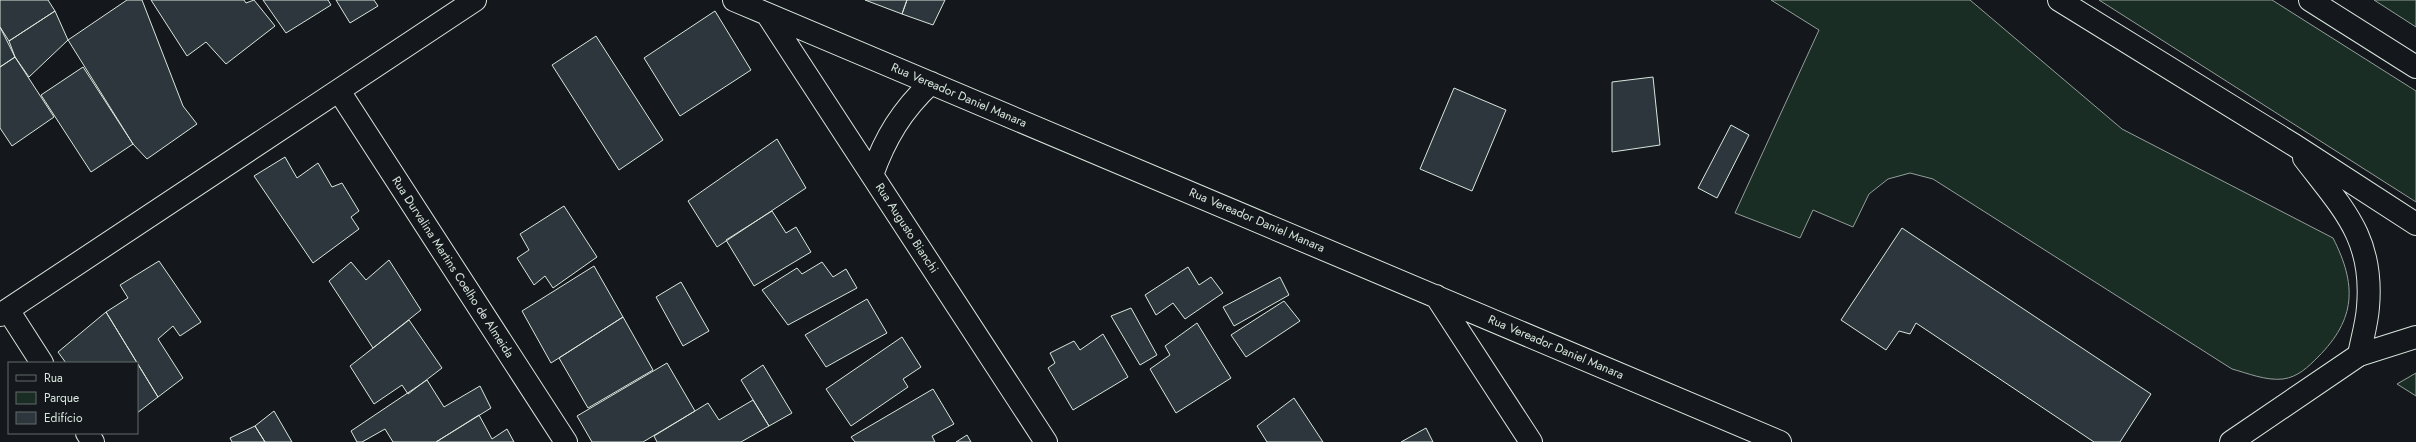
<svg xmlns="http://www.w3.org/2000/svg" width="2416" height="442" font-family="Jost,sans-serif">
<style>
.green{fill:#1a2d24;stroke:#939e99}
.building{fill:#2c363c;stroke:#d8e6dc}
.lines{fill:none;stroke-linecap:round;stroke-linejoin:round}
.street-casing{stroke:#d8e6dc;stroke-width:24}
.secondary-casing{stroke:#d8e6dc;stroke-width:24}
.highway-casing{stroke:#d8e6dc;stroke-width:24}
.street{stroke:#14181c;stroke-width:22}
.secondary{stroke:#14181c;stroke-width:22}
.highway{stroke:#14181c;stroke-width:22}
.labels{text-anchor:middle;stroke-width:3;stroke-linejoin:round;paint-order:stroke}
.street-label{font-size:12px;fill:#d8e6dc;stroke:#14181c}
</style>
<rect width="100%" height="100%" fill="#14181c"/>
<!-- green -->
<path class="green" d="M1771 0H1970L2122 129 2333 238C2357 285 2356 319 2318 357 2308 367 2298 377 2283 379 2266 381 2247 373 2232 369L1933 179 1910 173 1888 179 1869 194 1853 227 1813 210 1800 238 1735 213 1819 30Z
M2099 0H2272L2416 91V202Z
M2374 0H2416V27Z
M2416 373V396L2397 384Z"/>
<!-- building -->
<path class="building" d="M0 0H48L55 11 9 41 0 27Z
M127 0H142L183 106 197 124 147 159 133 144 68 40Z
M151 0H244L246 3 254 0 275 26 226 64 206 42 187 56Z
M263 0H328L331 5 286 33Z
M336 0H374L378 6 350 23Z
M865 0H907L902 14Z
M907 0H945L933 25 902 14Z
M55 11 68 40 29 77 15 57 9 41Z
M715 11 751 70 680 116 644 58Z
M0 27 15 57 0 67Z
M596 36 663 140 619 170 552 65Z
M15 57 54 117 12 146 0 128V67Z
M83 67 133 144 91 172 41 95Z
M1653 77 1660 145 1612 152V82Z
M1454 88 1506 110 1472 191 1420 169Z
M1731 125 1749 135 1717 198 1698 188Z
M777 139 806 188 717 247 688 201Z
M285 157 297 178 318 163 332 187 342 183 359 211 351 217 359 229 313 263 254 176Z
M564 206 597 257 553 288 545 276 534 285 517 258 529 250 520 234Z
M772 211 786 233 796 227 811 252 754 286 726 240Z
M1902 228 2151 394 2120 442H2094L1916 323 1910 334 1899 331 1886 350 1841 320Z
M389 260 421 310 373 348 329 281 351 262 366 280Z
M159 261 201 322 180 336 173 326 158 339 183 378 158 397 106 312 128 298 120 285Z
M822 262 833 277 846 269 857 288 788 325 762 290 797 268 802 274Z
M594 266 623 317 551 363 522 311Z
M1188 267 1199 285 1211 277 1223 293 1185 319 1173 303 1156 315 1145 295Z
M1280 277 1289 295 1234 326 1223 307Z
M681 282 709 331 683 346 656 297Z
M867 299 887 333 826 367 805 335Z
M1284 301 1300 321 1246 357 1231 335Z
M1131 308 1157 355 1140 365 1111 316Z
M106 312 158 397 137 413V363H66L58 352Z
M623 317 653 370 588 408 559 358Z
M409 320 442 368 408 394 402 385 374 404 350 366Z
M1197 323 1231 378 1176 413 1150 369 1170 355 1165 346Z
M1103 334 1128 377 1073 410 1048 368 1055 363 1050 353 1074 341 1080 350Z
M902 337 921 367 903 379 908 387 851 426 826 389Z
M667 363 695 411 643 442H592L577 416Z
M763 365 792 413 769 426 741 380Z
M427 380 444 407 480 386 491 408 436 442H393L385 429 362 442H357L351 431Z
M933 389 954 424 932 436 935 442H855L851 437Z
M1294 398 1323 442H1267L1257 426Z
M753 400 769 426 741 442H657L654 436 708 403 719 420Z
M274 411 292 442H265L255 426Z
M479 415 492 439 507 429 514 442H436Z
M255 426 265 442H232L230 438Z
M1426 428 1433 442H1401Z
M967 435 971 442H956Z"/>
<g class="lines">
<defs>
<path id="street" d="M734 0 1780 442
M767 14 1046 442
M339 91 566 442
M872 175C885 138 902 110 931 83
M1436 296 1531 442
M8 310 42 363
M0 315 475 0
M87 433 93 442"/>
<path id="secondary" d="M2231 442 2359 355"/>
<path id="highway" d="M2059 0 2294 145 2416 224
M2310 0 2416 67
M2304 158C2343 209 2374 238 2368 307 2367 323 2362 339 2359 355L2416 337"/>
</defs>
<!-- street casing -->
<use href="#street" class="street-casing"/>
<!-- secondary casing -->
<use href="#secondary" class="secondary-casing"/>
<!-- highway casing -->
<use href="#highway" class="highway-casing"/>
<!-- street -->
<use href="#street" class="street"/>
<!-- secondary -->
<use href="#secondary" class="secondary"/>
<!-- highway -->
<use href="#highway" class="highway"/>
</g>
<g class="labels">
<!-- street labels -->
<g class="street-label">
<text transform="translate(959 95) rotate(23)" y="4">Rua Vereador Daniel Manara</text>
<text transform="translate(1257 220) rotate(23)" y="4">Rua Vereador Daniel Manara</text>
<text transform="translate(907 228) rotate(57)" y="4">Rua Augusto Bianchi</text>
<text transform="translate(453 267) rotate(57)" y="4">Rua Durvalina Martins Coelho de Almeida</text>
<text transform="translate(1556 347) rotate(23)" y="4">Rua Vereador Daniel Manara</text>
</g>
</g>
<!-- legend -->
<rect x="8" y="362" width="130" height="72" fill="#14181c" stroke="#626a69"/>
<rect x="16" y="375" width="20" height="6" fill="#14181c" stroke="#626a69"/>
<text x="44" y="382" font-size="12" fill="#d8e6dc">Rua</text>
<rect x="16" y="392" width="20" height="12" fill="#1a2d24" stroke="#626a69"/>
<text x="44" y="402" font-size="12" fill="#d8e6dc">Parque</text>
<rect x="16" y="412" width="20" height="12" fill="#2c363c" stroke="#626a69"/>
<text x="44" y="422" font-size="12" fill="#d8e6dc">Edifício</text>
</svg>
